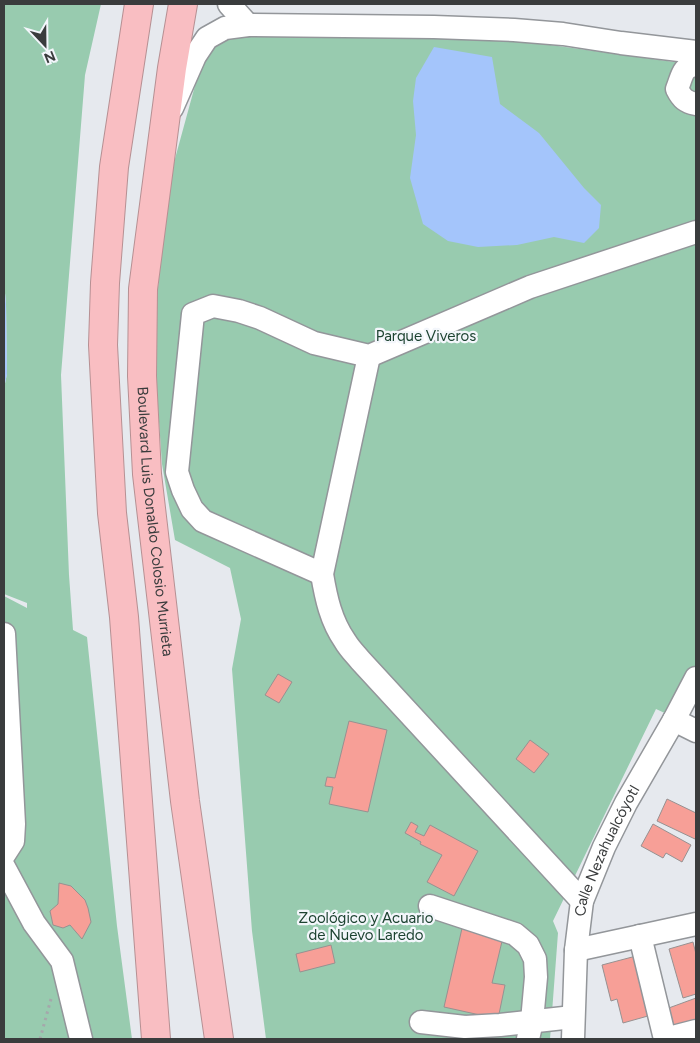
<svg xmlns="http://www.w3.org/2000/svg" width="700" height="1043" font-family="Figtree,sans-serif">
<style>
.green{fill:#98cbaf}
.water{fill:#a4c5fb}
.building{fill:#f79f97;stroke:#979191}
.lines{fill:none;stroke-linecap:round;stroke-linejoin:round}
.minor-casing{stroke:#93969a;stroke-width:25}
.highway-casing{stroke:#b69093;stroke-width:30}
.path{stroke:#a5a7ab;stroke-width:3;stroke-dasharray:2.5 4;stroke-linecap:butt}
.minor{stroke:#fff;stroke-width:22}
.highway{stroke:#f9bec2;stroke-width:28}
.labels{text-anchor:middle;stroke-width:4.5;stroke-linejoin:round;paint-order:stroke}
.park-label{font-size:15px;fill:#1d4331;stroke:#f3f6fb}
.street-label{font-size:15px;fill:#3a3c3d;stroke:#f3f6fb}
</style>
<rect width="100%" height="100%" fill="#e6e9ee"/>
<!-- green -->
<path class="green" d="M4 4H101L85 75 61 375 69 575 73 630 87 637 117 926 132 1039H4V596L27 608V603L4 594V388L7 374 6 304 4 282Z
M234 33 452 36 536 43 696 65V666L669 715 656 709 553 921 558 933 550 1039H266L252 931 232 669 241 619 230 568 175 540 162 464 153 338 160 267 173 166 199 71 206 50Z"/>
<!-- water -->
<path class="water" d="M434 47 492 57 500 104 539 133 584 188 601 205 599 228 584 243 554 237 517 245 478 247 448 241 423 224 410 178 416 135 413 101 416 78Z
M4 282 6 304 7 374 4 388Z"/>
<!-- building -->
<path class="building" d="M278 674 292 682 279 703 265 695Z
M349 721 387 730 368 812 329 804 333 787 325 786 327 777 335 778Z
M530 740 549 754 534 773 516 759Z
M667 799 696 813V836L695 839 657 821Z
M411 822 418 826 415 832 424 836 430 825 478 851 454 896 427 882 442 855 420 844 421 842 405 833Z
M653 824 691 845 682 862 666 853 663 858 641 846Z
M59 883 71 886 85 900 88 908 91 922 82 939 70 925 63 928 53 925 50 911 58 904Z
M463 924 504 933 492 983 505 985 498 1019 444 1007Z
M693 942 696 954V994L683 998 669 949Z
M331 945 335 963 300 972 296 954Z
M636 956 655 1014 623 1023 617 999 611 1001 602 965Z
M696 998V1023L674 1031 666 1009Z"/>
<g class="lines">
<defs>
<g id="minor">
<path d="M229 4 248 25"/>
<path d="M696 65C682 66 682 77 677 89 682 99 686 102 696 104"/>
<path d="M172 108 195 56 207 38 225 28 248 25 434 27 514 30 563 34 621 43 696 52"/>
<path d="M369 356 322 574C326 598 331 621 345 641 349 648 355 654 360 660L582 901"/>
<path d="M322 574 203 521 192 509 183 490 177 472 193 314 213 306 239 311 260 318 314 343 369 356 530 287 696 232"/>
<path d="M4 634 14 824 13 841 4 855"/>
<path d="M674 720 696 731"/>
<path d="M4 867 34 923 62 961 81 1039"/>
<path d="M430 906 515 934 528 945 535 959 536 977 532 1021 528 1039"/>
<path d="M640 936 665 1039"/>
<path d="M576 950 696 924"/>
<path d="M421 1022 465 1027 500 1025 573 1017"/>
<path id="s1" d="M573 1039 576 950 582 901 604 847 626 803 674 720 696 678"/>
<path d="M665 1039 696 1031"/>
</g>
<g id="highway">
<path d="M139 4 114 167 105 283 103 345 112 513 124 617 156 1039"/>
<path id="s2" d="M183 4 172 68 143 289 142 376 147 474 185 801 219 1039"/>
</g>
</defs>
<!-- minor casing -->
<use href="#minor" class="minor-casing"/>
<!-- highway casing -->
<use href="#highway" class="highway-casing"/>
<!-- path -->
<path class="path" d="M40 1039 51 999"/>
<!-- minor -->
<use href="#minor" class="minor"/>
<!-- highway -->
<use href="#highway" class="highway"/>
</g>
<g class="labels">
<!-- park labels -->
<g class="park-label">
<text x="426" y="341">Parque Viveros</text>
<text x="366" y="923">Zoológico y Acuario<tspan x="366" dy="17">de Nuevo Laredo</tspan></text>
</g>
<!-- street labels -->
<g class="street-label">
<text dy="5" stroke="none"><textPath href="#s2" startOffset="521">Boulevard Luis Donaldo Colosio Murrieta</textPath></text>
<text dy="5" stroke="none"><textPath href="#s1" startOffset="194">Calle Nezahualcóyotl</textPath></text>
</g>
</g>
<!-- border -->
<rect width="700" height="1043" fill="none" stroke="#3a3c3d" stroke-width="10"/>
<!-- north arrow -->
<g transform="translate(45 45) rotate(158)" stroke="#f3f6fb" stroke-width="4" paint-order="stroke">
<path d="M0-4L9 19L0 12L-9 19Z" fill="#3a3c3d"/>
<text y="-8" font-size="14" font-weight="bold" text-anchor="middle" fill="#3a3c3d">N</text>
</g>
</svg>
